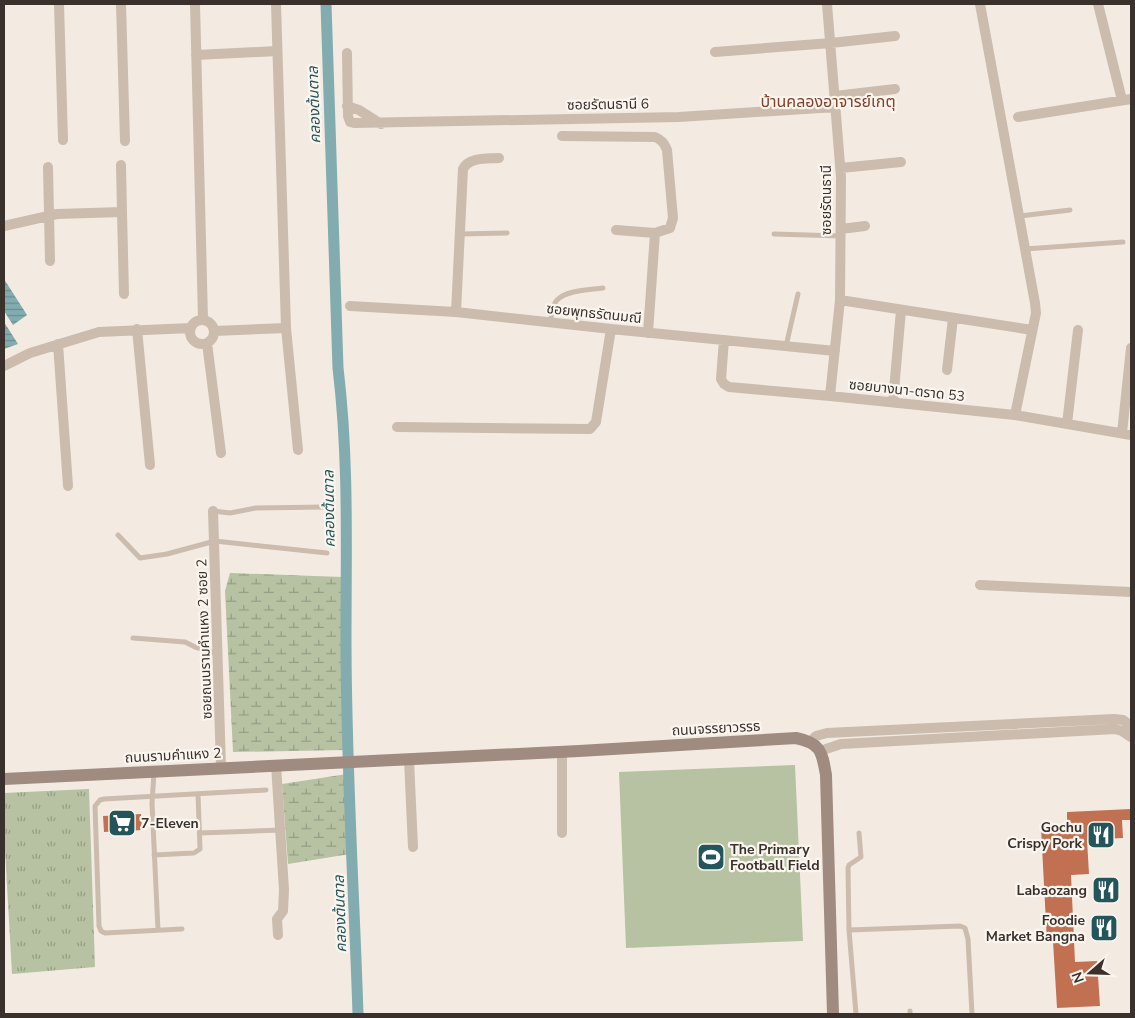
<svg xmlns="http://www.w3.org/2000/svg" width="1135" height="1018" font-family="'Nunito Sans','Noto Sans Thai',sans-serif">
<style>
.grass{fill:url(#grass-tufts)}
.wetland{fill:url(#wetland-marsh)}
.green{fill:#b6c2a2}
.water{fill:url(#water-rules)}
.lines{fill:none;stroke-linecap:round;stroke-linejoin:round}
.canal{stroke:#82acaf;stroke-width:11}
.building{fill:#c17052}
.service{stroke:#cbbcae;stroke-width:5}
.minor{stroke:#cbbcae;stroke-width:10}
.secondary{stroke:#9f8b7f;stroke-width:12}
.labels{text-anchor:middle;stroke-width:4.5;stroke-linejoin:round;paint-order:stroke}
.street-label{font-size:14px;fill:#3a312c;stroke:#faf5ee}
.poi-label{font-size:14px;font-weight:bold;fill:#3a312c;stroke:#faf5ee;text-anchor:end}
.water-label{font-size:15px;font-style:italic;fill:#23555a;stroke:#faf5ee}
.quarter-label{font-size:16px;fill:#864128;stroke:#faf5ee}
</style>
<defs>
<pattern id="grass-tufts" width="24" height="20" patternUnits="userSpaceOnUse" patternTransform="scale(1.25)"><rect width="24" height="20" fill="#b6c2a2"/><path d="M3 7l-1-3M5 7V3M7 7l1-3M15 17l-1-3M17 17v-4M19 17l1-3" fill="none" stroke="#959e84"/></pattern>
<pattern id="wetland-marsh" width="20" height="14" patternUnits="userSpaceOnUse" patternTransform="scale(1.25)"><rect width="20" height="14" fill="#b6c2a2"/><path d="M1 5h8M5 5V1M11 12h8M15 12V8" fill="none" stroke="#959e84"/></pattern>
<pattern id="water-rules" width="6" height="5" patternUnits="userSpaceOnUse" patternTransform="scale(1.25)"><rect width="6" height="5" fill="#82acaf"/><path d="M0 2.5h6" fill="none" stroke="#6b8d8f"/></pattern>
</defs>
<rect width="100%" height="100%" fill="#f3ebe2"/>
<!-- grass -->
<path class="grass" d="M89 789 95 967 12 974 4 832V793Z"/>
<!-- wetland -->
<path class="wetland" d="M230 573 342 577 345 750 233 752 225 591Z
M347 774 350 854 288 864 282 784Z"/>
<!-- green -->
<path class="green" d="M795 765 803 941 626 948 619 772Z"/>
<!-- water -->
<path class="water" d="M4 279 27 315 13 325 4 311Z
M4 322 18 344 4 349Z"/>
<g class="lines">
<!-- canal -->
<path class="canal" d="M326 4 338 368C349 459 346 550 346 640 346 765 354 890 358 1014"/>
</g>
<!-- building -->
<path class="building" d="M1131 809V820H1122L1123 838 1087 840 1089 874 1071 875 1075 962 1097 961 1100 1006 1057 1008 1053 941 1047 942 1041 828 1067 826V812Z
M141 814 142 830 104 832 103 816Z"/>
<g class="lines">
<!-- service -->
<path class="service" d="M1020 216 1070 210
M460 234 507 233
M774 234 841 236
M1025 249 1123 242
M550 322C552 315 552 305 557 300 567 290 589 290 603 288
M786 346 798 294
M213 511 230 513 256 508 325 507
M118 535 140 558 167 554 215 541 327 553
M133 638 185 642 195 647 218 654
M154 773 152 803 158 930
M200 833 281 830
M154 855 194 853 200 849 198 794
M182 929 105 933 101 931 99 926 95 806 100 800 104 799 266 790
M849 930 960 926 965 928 968 939 972 1014
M910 1011V1014
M856 1014 849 930 848 868 849 865 861 857 859 833"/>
<!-- minor -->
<path class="minor" d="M59 4 63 140
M121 4 125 141
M195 4 203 319
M276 4 286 328 298 450
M827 4 841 177 840 300 830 396
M980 4 1035 303 1036 313 1015 415
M1098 4 1122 100
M715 52 831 43 895 36
M347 53 348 116 350 122 354 123 679 117 836 107
M196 55 277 51
M835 96 895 89
M347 106 359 110 381 124
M1018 117 1131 99
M562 136 655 137C662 140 664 143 667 150L673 218 670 228 655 233 616 230
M121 165 122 212
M48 167 50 261
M841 168 901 162
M4 226 57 214 122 212 124 294
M841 229 865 226
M840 300 1032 330
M350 306 456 312 611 329 835 351
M456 312 463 169C469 157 487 159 499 158
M190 332a12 12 0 1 1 24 0a12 12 0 1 1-24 0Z
M137 329 150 465
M215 331 286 328
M648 333 655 233
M724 340 721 379 724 384 729 387 830 396 1015 415 1131 435
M207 343 221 453
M58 344 68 486
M4 366 30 353 99 332 191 328
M947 370 953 318
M893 402 901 310
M1067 424 1078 330
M397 427 590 429 596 422 611 329
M1122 433 1131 348
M213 511 221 767
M980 585 1131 592
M811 741 816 736 827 733 1114 719 1123 720 1131 726
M820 751 841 744 1115 729 1122 731 1131 737
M562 752V833
M409 760 413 847
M276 765 284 890 283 911 277 919 278 935"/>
<!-- secondary -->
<path class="secondary" d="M4 779 579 751 796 738C821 743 822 752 826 775L833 1014"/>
</g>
<!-- icons -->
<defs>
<symbol id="supermarket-square" viewBox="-11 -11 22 22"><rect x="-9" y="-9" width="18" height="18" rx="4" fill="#23555a" stroke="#faf5ee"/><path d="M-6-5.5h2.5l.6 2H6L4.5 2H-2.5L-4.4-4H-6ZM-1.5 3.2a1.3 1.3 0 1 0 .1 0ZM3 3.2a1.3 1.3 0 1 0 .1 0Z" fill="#fff"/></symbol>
<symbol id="restaurant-square" viewBox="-11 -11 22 22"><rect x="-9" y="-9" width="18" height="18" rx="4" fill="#23555a" stroke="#faf5ee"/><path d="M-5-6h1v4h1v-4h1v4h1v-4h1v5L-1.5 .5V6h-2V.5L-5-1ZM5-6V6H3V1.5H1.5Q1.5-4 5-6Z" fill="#fff"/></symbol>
<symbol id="stadium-square" viewBox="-11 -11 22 22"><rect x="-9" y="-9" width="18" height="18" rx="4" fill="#23555a" stroke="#faf5ee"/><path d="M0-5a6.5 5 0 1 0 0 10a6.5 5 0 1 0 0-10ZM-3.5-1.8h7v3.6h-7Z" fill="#fff"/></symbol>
</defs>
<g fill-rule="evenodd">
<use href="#supermarket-square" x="106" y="807" width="32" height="32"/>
<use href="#restaurant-square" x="1085" y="819" width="32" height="32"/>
<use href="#stadium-square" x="695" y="841" width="32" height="32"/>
<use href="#restaurant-square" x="1090" y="874" width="32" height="32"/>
<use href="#restaurant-square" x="1088" y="912" width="32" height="32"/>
</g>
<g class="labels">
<!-- street labels -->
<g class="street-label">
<text transform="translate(608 104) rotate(-1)" y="5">ซอยรัตนธานี 6</text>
<text transform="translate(826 200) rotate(-90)" y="5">ซอยรัตนธานี</text>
<text transform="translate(594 313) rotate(6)" y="5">ซอยพุทธรัตนมณี</text>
<text transform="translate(907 390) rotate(6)" y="5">ซอยบางนา-ตราด 53</text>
<text transform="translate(204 639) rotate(-92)" y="5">ซอยถนนรามคำแหง 2 ซอย 2</text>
<text transform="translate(716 728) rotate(-3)" y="5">ถนนจรรยาวรรธ</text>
<text transform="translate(173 755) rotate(-3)" y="5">ถนนรามคำแหง 2</text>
</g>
<!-- poi labels -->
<g class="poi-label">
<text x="141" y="828" text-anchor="start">7-Eleven</text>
<text x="1082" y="832">Gochu<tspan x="1082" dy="16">Crispy Pork</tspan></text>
<text x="730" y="854" text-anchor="start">The Primary<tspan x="730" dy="16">Football Field</tspan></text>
<text x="1087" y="895">Labaozang</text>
<text x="1085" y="925">Foodie<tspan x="1085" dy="16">Market Bangna</tspan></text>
</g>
<!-- water labels -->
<g class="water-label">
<text transform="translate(314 105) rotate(-92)" y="5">คลองต้นตาล</text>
<text transform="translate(329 509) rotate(-91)" y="5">คลองต้นตาล</text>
<text transform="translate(340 914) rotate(-92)" y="5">คลองต้นตาล</text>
</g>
<!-- quarter labels -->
<g class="quarter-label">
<text x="828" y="107">บ้านคลองอาจารย์เกตุ</text>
</g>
</g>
<!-- border -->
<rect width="1135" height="1018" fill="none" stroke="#3a312c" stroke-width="10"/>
<!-- north arrow -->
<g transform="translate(1090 973) rotate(250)" stroke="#faf5ee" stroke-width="4" paint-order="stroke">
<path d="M0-4L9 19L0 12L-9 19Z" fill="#3a312c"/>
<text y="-8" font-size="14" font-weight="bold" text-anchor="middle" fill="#3a312c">N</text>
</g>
</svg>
